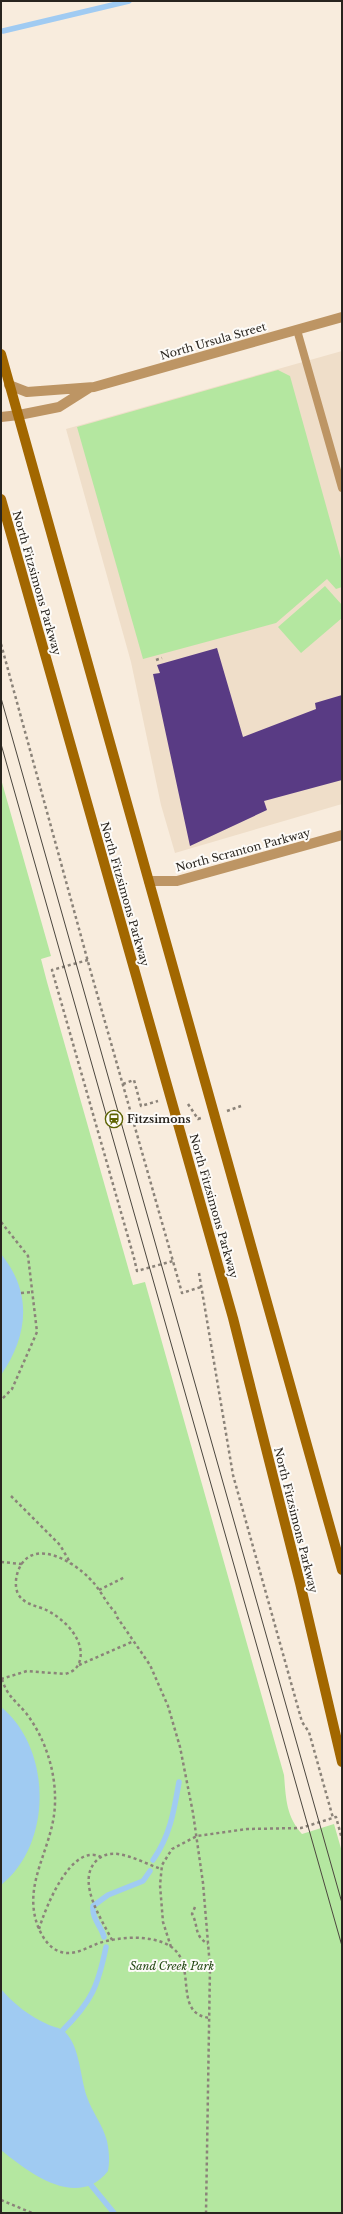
<svg xmlns="http://www.w3.org/2000/svg" width="343" height="2214" font-family="'Libre Baskerville',serif">
<style>
.built{fill:#efdec9}
.green{fill:#b4e7a0}
.water{fill:#a0cbf2}
.lines{fill:none;stroke-linecap:round;stroke-linejoin:round}
.stream{stroke:#a0cbf2;stroke-width:5.5}
.building{fill:#593b84}
.path{stroke:#8b8379;stroke-width:2.5;stroke-dasharray:3 3;stroke-linecap:butt}
.service{stroke:#bd9564;stroke-width:8}
.minor{stroke:#bd9564;stroke-width:10}
.secondary{stroke:#a26700;stroke-width:10}
.tram{stroke:#4b463e;stroke-width:1}
.labels{text-anchor:middle;stroke-width:4;stroke-linejoin:round;paint-order:stroke}
.street-label{font-size:11px;fill:#28241e;stroke:#fdfbf8}
.poi-label{font-size:11px;font-weight:bold;fill:#28241e;stroke:#fdfbf8;text-anchor:start}
.park-label{font-size:11px;font-style:italic;fill:#20440f;stroke:#fdfbf8}
</style>
<rect width="100%" height="100%" fill="#f8ecdd"/>
<!-- built -->
<path class="built" d="M342 351V804L175 853 161 805 131 662 66 429Z"/>
<!-- green -->
<path class="green" d="M278 370 290 376 342 563V587L336 589 327 579 276 623 143 659 77 427Z
M325 586 342 605V618L301 653 278 627Z
M1 779 51 956 41 959 47 982 133 1285 145 1282 284 1775C286 1798 286 1816 302 1834L334 1824 342 1852V2213H1Z"/>
<!-- water -->
<path class="water" d="M1 1254C33 1293 28 1336 1 1375Z
M1 1707C52 1748 53 1844 1 1885Z
M1 1989C14 2004 29 2016 47 2024 52 2027 59 2027 64 2031 80 2045 80 2077 87 2097 92 2112 103 2125 107 2141 109 2151 110 2161 108 2171 78 2210 29 2173 1 2150Z"/>
<g class="lines">
<!-- stream -->
<path class="stream" d="M3 31 129 1
M153 1860C170 1836 174 1811 179 1782
M104 1937C101 1925 92 1920 93 1906L108 1895 143 1881 150 1871
M63 2030C92 2001 98 1986 106 1947
M91 2185 114 2213"/>
</g>
<!-- building -->
<path class="building" d="M217 648 243 737 316 709 315 703 342 695V780L264 801 267 810 190 846 153 674 160 673 157 665Z"/>
<g class="lines">
<!-- path -->
<path class="path" d="M1 644 90 969 182 1293 201 1287
M156 660 162 658
M88 960 52 970 134 1258 137 1271 173 1261
M123 1084 134 1080 141 1106 158 1101
M188 1104 198 1119 201 1118
M227 1111 241 1106
M1 1222 28 1256 37 1332 12 1389 1 1400
M199 1273 233 1475 302 1722 309 1732 333 1818
M21 1293 32 1292
M11 1496 60 1545 71 1564
M1 1562 22 1564
M99 1590 125 1577
M79 1665 134 1641
M1 1679 27 1671 65 1674C73 1672 78 1668 80 1660 85 1638 62 1617 44 1609 34 1605 24 1604 18 1594 14 1585 16 1573 21 1565 37 1539 75 1563 89 1578 100 1588 105 1602 115 1612L117 1617 150 1665 168 1706 180 1747 193 1813 203 1883 210 1967 206 2213
M2 1679C7 1696 15 1700 26 1713 45 1738 56 1771 55 1803 54 1849 20 1884 39 1929 43 1938 49 1947 58 1951 73 1957 86 1948 99 1943 119 1937 150 1934 170 1946 199 1964 171 2015 211 2018
M195 1907 192 1914C199 1926 193 1935 208 1944
M39 1929C45 1909 71 1842 101 1857
M112 1940C102 1920 76 1882 96 1861 102 1855 109 1853 118 1854 132 1856 147 1864 161 1869
M171 1947 163 1922 160 1885 162 1865 172 1849 197 1836 247 1829 301 1828 336 1817 342 1839
M1 2200 32 2213"/>
<!-- service -->
<path class="service" d="M297 330 342 488"/>
<!-- minor -->
<path class="minor" d="M9 385 27 392 94 387 342 317
M1 417 19 415 59 407 89 388
M149 881H177L342 835"/>
<!-- secondary -->
<path class="secondary" d="M1 354 342 1570
M1 499 233 1318 300 1583 342 1762"/>
<!-- tram -->
<path class="tram" d="M1 698 342 1903
M1 744 342 1946"/>
</g>
<!-- icons -->
<defs>
<symbol id="station-ring" viewBox="-11 -11 22 22"><circle r="9.5" fill="#fdfbf8" stroke="#5c6200" stroke-width="1.5"/><path d="M-3-6H3Q5-6 5-4V2Q5 4 3 4L4.5 6H3L1.5 4h-3L-3 6H-4.5L-3 4Q-5 4-5 2V-4Q-5-6-3-6ZM-3.5-4v3h7v-3ZM-3.5 1v1.5H-2V1ZM2 1v1.5H3.5V1Z" fill="#5c6200"/></symbol>
</defs>
<g fill-rule="evenodd">
<use href="#station-ring" x="104" y="1109" width="20" height="20"/>
</g>
<g class="labels">
<!-- street labels -->
<g class="street-label">
<text transform="translate(213 341) rotate(-16)" y="4">North Ursula Street</text>
<text transform="translate(37 583) rotate(74)" y="4">North Fitzsimons Parkway</text>
<text transform="translate(243 850) rotate(-15)" y="4">North Scranton Parkway</text>
<text transform="translate(125 894) rotate(74)" y="4">North Fitzsimons Parkway</text>
<text transform="translate(214 1206) rotate(74)" y="4">North Fitzsimons Parkway</text>
<text transform="translate(296 1520) rotate(76)" y="4">North Fitzsimons Parkway</text>
</g>
<!-- poi labels -->
<g class="poi-label">
<text x="127" y="1123">Fitzsimons</text>
</g>
<!-- park labels -->
<g class="park-label">
<text x="172" y="1970">Sand Creek Park</text>
</g>
</g>
<!-- border -->
<rect width="343" height="2214" fill="none" stroke="#28241e" stroke-width="4"/>
</svg>
